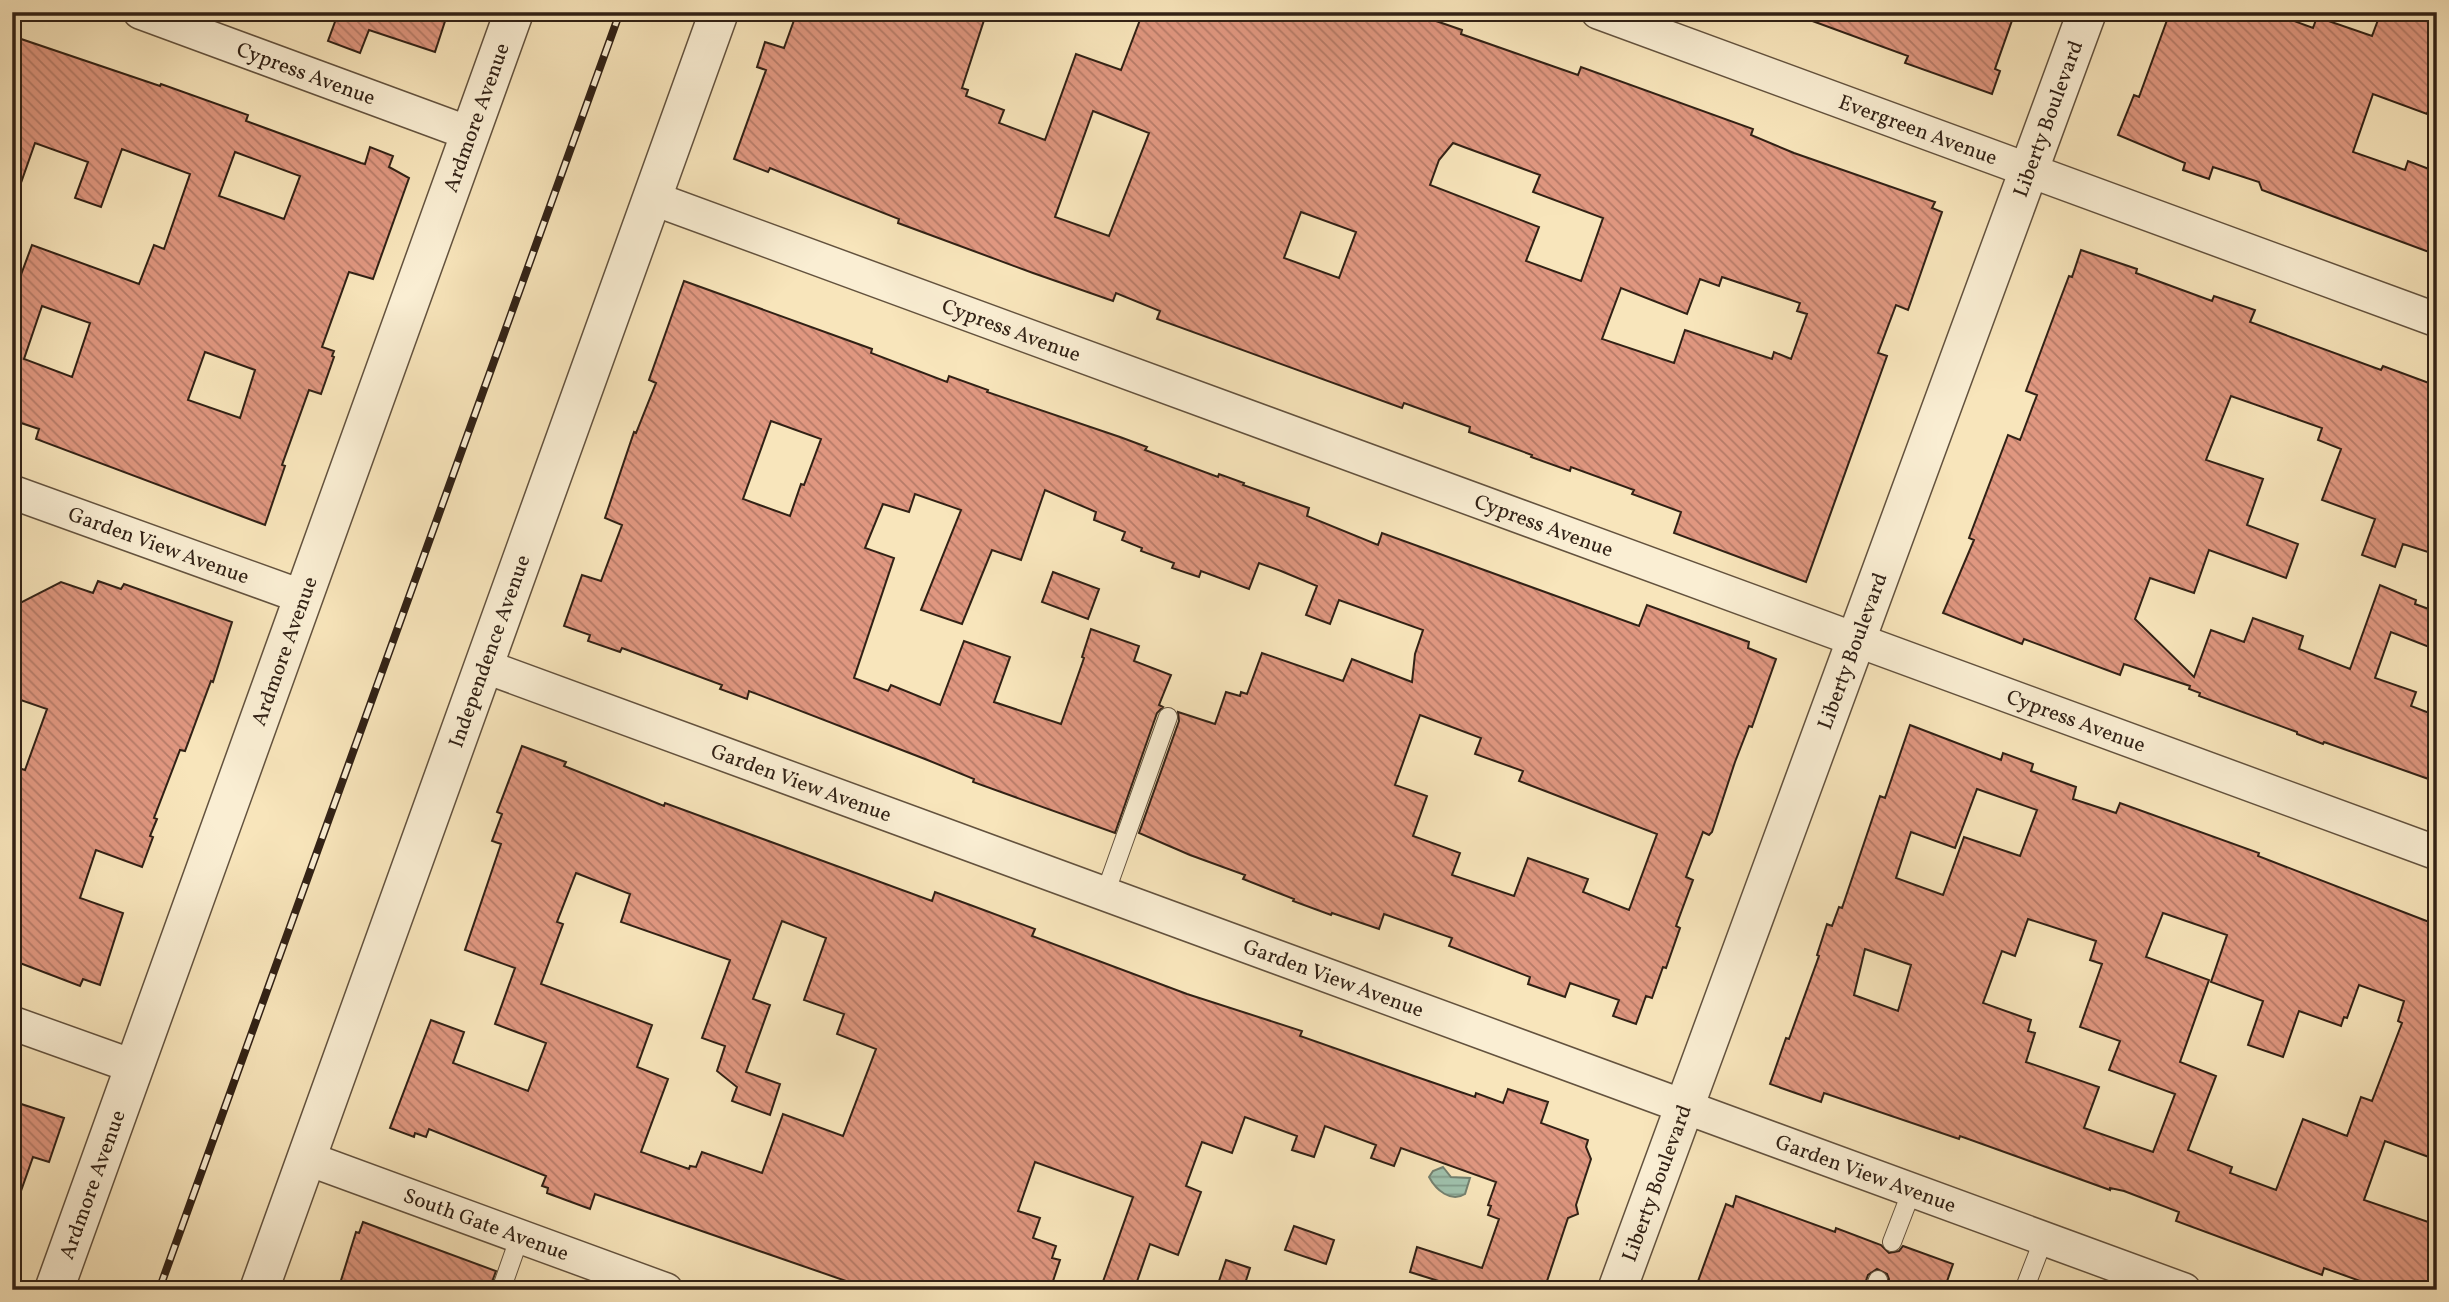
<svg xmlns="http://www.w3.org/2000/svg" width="2449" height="1302" font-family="Vollkorn,serif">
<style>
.water{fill:url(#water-rules);stroke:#73806f;stroke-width:2}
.building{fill:url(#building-back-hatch);stroke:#312115;stroke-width:2;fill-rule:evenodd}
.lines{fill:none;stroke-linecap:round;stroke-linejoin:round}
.service-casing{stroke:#63523e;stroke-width:20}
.minor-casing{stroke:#63523e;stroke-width:36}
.tertiary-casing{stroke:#63523e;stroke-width:41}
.service{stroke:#faeed3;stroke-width:18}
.minor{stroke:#faeed3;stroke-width:33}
.tertiary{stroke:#faeed3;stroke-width:38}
.rail-casing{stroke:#312115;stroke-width:8}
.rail{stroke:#faeed3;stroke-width:5;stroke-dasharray:16;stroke-linecap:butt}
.labels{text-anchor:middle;stroke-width:7;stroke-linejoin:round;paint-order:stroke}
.street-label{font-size:21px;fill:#312115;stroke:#faeed3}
</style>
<defs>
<pattern id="water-rules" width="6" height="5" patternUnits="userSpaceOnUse" patternTransform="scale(1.75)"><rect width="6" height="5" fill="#9fc0ab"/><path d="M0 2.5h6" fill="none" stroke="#829c8a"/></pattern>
<pattern id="building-back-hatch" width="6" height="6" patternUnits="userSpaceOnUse" patternTransform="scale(1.75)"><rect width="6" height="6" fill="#e09780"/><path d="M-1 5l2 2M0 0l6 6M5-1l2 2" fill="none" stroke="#b67b68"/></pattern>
</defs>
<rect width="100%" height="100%" fill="#f8e5bb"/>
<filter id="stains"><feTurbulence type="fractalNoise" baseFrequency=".00286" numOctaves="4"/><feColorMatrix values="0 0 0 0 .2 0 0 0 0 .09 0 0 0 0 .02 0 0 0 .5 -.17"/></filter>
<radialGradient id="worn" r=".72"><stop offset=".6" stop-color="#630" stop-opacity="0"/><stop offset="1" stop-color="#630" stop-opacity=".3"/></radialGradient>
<!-- water -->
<path class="water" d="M1443 1167 1451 1177 1470 1178 1465 1194C1451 1203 1436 1190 1429 1177L1433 1171Z"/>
<!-- building -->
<path class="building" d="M330 12H448L435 52 369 30 360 53 328 41 336 19 329 17Z
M797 12H971L985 17 962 88 968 90 966 96 1004 110 999 123 1045 140 1076 54 1121 70 1143 12H1410L1462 30 1461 34 1518 54 1578 75 1581 67 1753 129 1751 135 1794 153 1935 202 1932 208 1942 212 1908 310 1896 305 1878 353 1887 356 1806 582 1674 533 1681 512 1632 494 1634 490 1571 467 1570 471 1531 457 1532 455 1469 432 1470 427 1404 403 1402 408 1157 319 1160 311 1116 293 1113 301 1033 273 898 223 899 219 770 168 768 172 734 159 766 70 757 67 765 42 784 48ZM1093 111 1149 133 1109 236 1055 217ZM1453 143 1540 175 1533 192 1603 218 1581 281 1526 261 1539 227 1430 185 1439 160ZM1301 212 1356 232 1339 278 1284 258ZM1722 277 1800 303 1797 311 1807 314 1791 359 1774 352 1772 359 1685 330 1674 363 1602 339 1621 288 1687 314 1700 279 1719 286Z
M1796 12H2015L1995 69 2000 71 1992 94 1905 63 1908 56 1796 15Z
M2170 12H2270L2313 28 2317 17 2372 36 2381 12H2411L2437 21V86L2427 114 2373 94 2353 152 2405 170 2408 161 2437 172V255L2262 190 2259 182 2213 167 2209 179 2183 170 2185 163 2118 135 2134 95 2139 97Z
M12 39 19 41 21 39 160 86 161 84 248 115 246 121 361 163 365 164 370 147 393 156 389 167 409 178 373 279 349 272 322 347 334 351 332 356 334 357 321 394 309 390 282 465 285 466 265 525 36 439 39 429 12 420V299L32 245 139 284 154 245 164 249 190 174 122 149 101 207 75 198 88 162 35 143 16 197 12 196ZM235 152 300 176 284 219 219 196ZM42 306 90 323 72 377 24 359ZM205 352 255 370 240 418 188 400Z
M2081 250 2137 269 2136 273 2212 301 2214 296 2255 310 2250 322 2381 370 2383 366 2437 386V550L2430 547 2428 552 2403 544 2395 567 2362 555 2375 519 2322 500 2341 449 2318 440 2322 428 2231 396 2206 460 2263 479 2247 525 2298 544 2286 578 2209 550 2194 593 2150 578 2135 619 2194 677 2211 630 2244 642 2253 618 2303 636 2299 649 2350 669 2380 585 2416 600 2415 604 2437 612V650L2391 632 2375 678 2416 692 2411 706 2437 716V782L2324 742 2323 744 2297 734V732L2199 696 2200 693 2189 689 2190 686 2124 664 2120 675 2024 639 2022 644 1943 613 1974 540 1969 538 2008 435 2020 440 2037 395 2026 391 2058 305 2069 276 2072 277Z
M684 281 872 349 871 353 947 382 949 376 988 390 987 392 1120 437 1147 447 1145 450 1218 477 1219 474 1244 483 1243 485 1309 508 1307 516 1378 545 1382 533 1639 626 1647 605 1749 642 1748 648 1776 659 1752 727 1749 726 1735 762 1712 832 1709 835 1703 832 1686 877 1693 880 1676 926 1680 928 1666 968 1663 967 1652 998 1646 996 1636 1024 1613 1016 1619 1000 1570 983 1565 997 1528 984 1530 977 1449 946 1452 938 1384 914 1379 929 1332 913 1331 915 1293 901 1294 899 1243 879 1245 875 1190 855 1139 833 1179 721 1178 712 1215 724 1226 692 1240 696 1241 692 1247 694 1262 653 1343 681 1352 659 1412 682 1415 654 1423 630 1339 600 1330 624 1306 615 1317 586 1281 571 1259 563 1249 589 1201 571 1199 577 1172 568 1174 563 1141 551 1142 548 1122 540 1125 532 1094 520 1096 512 1045 490 1021 560 992 550 962 624 921 610 961 510 915 494 909 512 883 504 865 548 894 558 854 678 888 691 891 685 940 705 964 641 1010 657 994 702 1061 724 1084 658 1082 657 1091 629 1139 646 1134 661 1171 675 1159 705 1163 707 1157 713 1115 833 973 782 974 779 925 759 749 691 747 699 720 689 722 685 622 648 620 652 588 641 590 635 564 626 582 575 601 581 622 525 605 518 634 432 636 433 656 383 649 380ZM771 421 821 439 804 485 801 484 790 516 743 499ZM1420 715 1481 738 1475 754 1523 771 1519 781 1657 834 1629 910 1583 892 1588 879 1528 858 1514 896 1452 875 1460 853 1413 836 1427 796 1395 785Z
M1053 572 1099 589 1088 619 1042 602Z
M98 581 121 589 124 584 232 622 213 682 211 681 185 751 180 750 154 818 157 819 150 836 153 837 142 867 96 850 80 898 123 913 100 985 83 979 80 986 12 960V766L25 770 47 709 12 697V607L61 582 93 593Z
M1910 725 2001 760 2003 753 2033 764 2031 771 2076 787 2073 799 2116 813 2120 803 2259 853 2258 856 2437 925V1160L2385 1141 2364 1200 2437 1225V1290H2385L2324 1268 2322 1275 2176 1221 2179 1212 2124 1191 2110 1188V1190L1960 1136 1959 1139 1824 1093 1821 1102 1770 1084 1786 1038 1789 1039 1819 956 1817 955 1827 924 1832 926 1839 907 1842 908 1880 796 1885 798ZM1977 789 2037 810 2020 856 1964 837 1943 895 1896 878 1911 832 1955 848ZM2163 913 2227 935 2211 982 2263 1001 2248 1045 2283 1057 2299 1011 2341 1026 2344 1017 2347 1018 2359 985 2404 1001 2398 1021 2402 1023 2372 1101 2361 1097 2347 1136 2303 1119 2276 1190 2230 1173 2232 1167 2188 1150 2216 1076 2180 1062 2209 980 2146 957ZM2028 919 2096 941 2090 960 2102 964 2080 1027 2120 1041 2109 1070 2175 1094 2153 1152 2084 1128 2099 1087 2026 1062 2035 1033 2028 1031 2031 1020 1983 1003 2002 951 2015 956ZM1865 949 1911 965 1898 1011 1854 995Z
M522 746 566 762 564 766 664 806 665 803 932 901 935 892 973 906 1035 929 1032 936 1187 994 1302 1031 1300 1036 1411 1075 1475 1097 1476 1093 1503 1103 1508 1089 1548 1102 1541 1123 1588 1140 1586 1147 1591 1159 1576 1205 1578 1214 1568 1218 1544 1290H1467L1410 1272 1417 1247 1482 1268 1499 1219 1488 1215 1491 1206 1488 1205 1496 1182 1401 1148 1394 1166 1371 1158 1376 1145 1325 1126 1314 1157 1292 1150 1297 1136 1245 1117 1232 1153 1202 1142 1186 1186 1201 1192 1178 1255 1150 1244 1134 1290H1100L1133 1197 1035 1162 1018 1211 1040 1218 1033 1238 1056 1246 1052 1258 1060 1260 1050 1290H872L595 1194 590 1209 547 1193 548 1188 542 1186 546 1176 429 1129 426 1137 415 1133 414 1137 390 1128 431 1020 464 1032 453 1063 528 1091 546 1043 495 1024 515 968 465 950 501 844 492 841 502 814 497 812ZM576 873 630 894 621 922 730 960 702 1038 725 1046 717 1071 737 1087 732 1101 770 1115 780 1084 746 1072 770 1005 753 999 782 921 826 938 804 1000 844 1014 837 1034 876 1049 843 1136 783 1114 762 1173 702 1152 696 1167 690 1166 689 1169 641 1152 668 1079 637 1067 652 1025 541 984 563 924 557 922Z
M12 1101 64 1118 49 1162 33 1157 16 1205 12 1204Z
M1736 1196 1835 1232 1836 1228 1881 1245 1889 1253 1899 1251 1903 1246 1953 1264 1944 1290H1886L1889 1279 1887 1274 1877 1269 1868 1275 1863 1290H1711L1697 1284 1726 1204 1733 1207Z
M363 1222 496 1271 489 1290H338L356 1232 359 1233Z
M1294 1226 1334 1240 1326 1264 1285 1250Z
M1226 1260 1250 1268 1243 1290H1216Z"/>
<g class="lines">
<defs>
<path id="service" d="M1105 894 1168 717
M1892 1242 1912 1190
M501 1290 520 1236
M1874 1290 1878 1280
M2024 1290 2044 1238"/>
<g id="minor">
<path id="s1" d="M140 12 471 134"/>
<path id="s2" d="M1598 12 2437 320"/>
<path id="s3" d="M652 198 2437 853"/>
<path id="s4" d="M12 492 303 597"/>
<path id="s5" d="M484 666 2184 1290"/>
<path d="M12 1023 135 1067"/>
<path id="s6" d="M306 1158 666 1290"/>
</g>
<g id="tertiary">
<path id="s7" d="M54 1290 514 12"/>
<path id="s8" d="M259 1290 719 12"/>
<path id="s9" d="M1617 1290 2087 12"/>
</g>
</defs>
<!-- service casing -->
<use href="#service" class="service-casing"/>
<!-- minor casing -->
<use href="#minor" class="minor-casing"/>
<!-- tertiary casing -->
<use href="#tertiary" class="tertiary-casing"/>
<!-- service -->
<use href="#service" class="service"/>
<!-- minor -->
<use href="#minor" class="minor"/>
<!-- tertiary -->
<use href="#tertiary" class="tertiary"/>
<defs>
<path id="rail" d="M159 1290 620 12"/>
</defs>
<!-- rail casing -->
<use href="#rail" class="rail-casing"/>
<!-- rail -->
<use href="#rail" class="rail"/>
</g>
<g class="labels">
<!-- street labels -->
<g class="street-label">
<text dy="7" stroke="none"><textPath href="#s1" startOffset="177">Cypress Avenue</textPath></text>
<text dy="7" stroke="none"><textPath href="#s7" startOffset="1246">Ardmore Avenue</textPath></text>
<text dy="7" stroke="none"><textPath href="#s9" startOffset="1248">Liberty Boulevard</textPath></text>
<text dy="7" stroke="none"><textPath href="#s2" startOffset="341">Evergreen Avenue</textPath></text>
<text dy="7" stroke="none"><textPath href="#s3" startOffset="383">Cypress Avenue</textPath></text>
<text dy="7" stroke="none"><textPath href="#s3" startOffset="950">Cypress Avenue</textPath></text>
<text dy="7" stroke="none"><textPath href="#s4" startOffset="156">Garden View Avenue</textPath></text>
<text dy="7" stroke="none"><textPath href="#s7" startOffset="679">Ardmore Avenue</textPath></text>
<text dy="7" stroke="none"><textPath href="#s8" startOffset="679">Independence Avenue</textPath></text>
<text dy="7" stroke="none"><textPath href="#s9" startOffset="681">Liberty Boulevard</textPath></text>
<text dy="7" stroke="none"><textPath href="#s3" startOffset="1517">Cypress Avenue</textPath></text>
<text dy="7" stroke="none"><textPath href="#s5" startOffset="338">Garden View Avenue</textPath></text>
<text dy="7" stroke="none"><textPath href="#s5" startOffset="905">Garden View Avenue</textPath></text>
<text dy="7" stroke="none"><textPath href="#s5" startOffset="1472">Garden View Avenue</textPath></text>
<text dy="7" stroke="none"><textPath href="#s9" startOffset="114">Liberty Boulevard</textPath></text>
<text dy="7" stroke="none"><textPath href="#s7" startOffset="112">Ardmore Avenue</textPath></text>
<text dy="7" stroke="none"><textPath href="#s6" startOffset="192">South Gate Avenue</textPath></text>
</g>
</g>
<!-- margin -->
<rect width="2449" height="1302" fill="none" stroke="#f8e5bb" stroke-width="42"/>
<rect x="14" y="14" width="2421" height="1274" fill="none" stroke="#312115" stroke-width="3.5"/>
<rect x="21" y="21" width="2407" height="1260" fill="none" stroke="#312115" stroke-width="2"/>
<rect width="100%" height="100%" filter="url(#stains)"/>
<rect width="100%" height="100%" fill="url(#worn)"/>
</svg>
